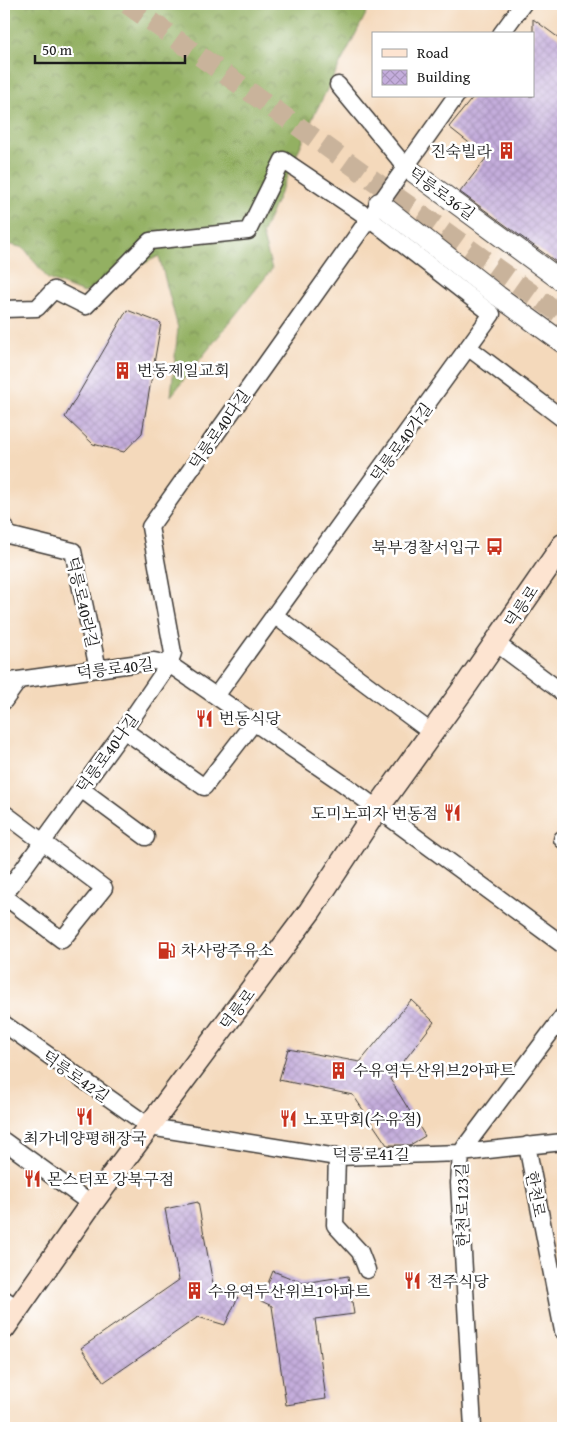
<svg xmlns="http://www.w3.org/2000/svg" width="567" height="1432" font-family="'Gentium Book Plus','Noto Serif KR',serif">
<style>
.forest{fill:url(#forest-crowns);stroke:#58663f}
.building{fill:url(#building-cross-hatch)}
.lines{fill:none;stroke-linecap:round;stroke-linejoin:round}
.tertiary-tunnel{stroke:#c9b39b;stroke-width:20;stroke-dasharray:20 10;stroke-linecap:butt}
.minor-casing{stroke:#3c3834;stroke-width:19}
.tertiary-casing{stroke:#3c3834;stroke-width:22}
.secondary-casing{stroke:#3c3834;stroke-width:25}
.minor{stroke:#fff;stroke-width:16}
.tertiary{stroke:#fff;stroke-width:20}
.secondary{stroke:#fde4d1;stroke-width:22}
.labels{text-anchor:middle;stroke-width:5;stroke-linejoin:round;paint-order:stroke}
.poi-label{font-size:16px;fill:#1c1c1c;stroke:#fff;text-anchor:start}
.street-label{font-size:16px;fill:#1c1c1c;stroke:#fff}
</style>
<defs>
<pattern id="forest-crowns" width="20" height="18" patternUnits="userSpaceOnUse" patternTransform="scale(1.25)"><rect width="20" height="18" fill="#93b062"/><path d="M2 6a3 3 0 1 1 6 0M12 15a3 3 0 1 1 6 0" fill="none" stroke="#778e50"/></pattern>
<pattern id="building-cross-hatch" width="8" height="8" patternUnits="userSpaceOnUse" patternTransform="scale(1.25)"><rect width="8" height="8" fill="#c4addc"/><path d="M0 0l8 8M0 8l8-8" fill="none" stroke="#a894bc"/></pattern>
</defs>
<rect width="100%" height="100%" fill="#fff"/>
<filter id="ink" filterUnits="userSpaceOnUse"><feTurbulence type="fractalNoise" baseFrequency=".02" numOctaves="2"/><feDisplacementMap in="SourceGraphic" scale="10" xChannelSelector="R" yChannelSelector="G"/><feConvolveMatrix kernelMatrix="1 2 1 2 8 2 1 2 1" color-interpolation-filters="sRGB"/></filter>
<filter id="wash" filterUnits="userSpaceOnUse"><feTurbulence type="fractalNoise" baseFrequency=".0096" numOctaves="4" result="noise"/><feDisplacementMap in="SourceGraphic" scale="20" xChannelSelector="R" yChannelSelector="G"/><feGaussianBlur stdDeviation="1.12" result="paint"/><feColorMatrix in="noise" values="0 0 0 0 0 0 0 0 0 0 0 0 0 0 0 0 0 1.4 0 .05"/><feComposite in="paint" operator="in"/></filter>
<g filter="url(#wash)">
<rect width="100%" height="100%" fill="#f4d9bb"/>
<!-- forest -->
<path class="forest" d="M4 4H371L314 115 262 234 272 269 171 396 178 328 159 256 84 293 48 279 24 248 4 243Z"/>
<g id="blocks">
<!-- building -->
<path class="building" d="M533 19 563 41V267L460 192 487 157 449 127 474 96H533Z
M127 310 161 323 142 433 124 452 93 444 65 417Z
M411 1000 434 1022 390 1079 425 1136 410 1145H387L353 1095 279 1080 288 1049 360 1062Z
M198 1202 213 1284 238 1297 225 1325 198 1317 104 1382 81 1348 179 1280 165 1209Z
M273 1271 303 1283 348 1276 354 1314 315 1319 326 1399 286 1405 272 1306 261 1301Z"/>
</g>
</g>
<g filter="url(#ink)">
<use href="#blocks" fill-opacity="0" stroke="#3c3834" stroke-width="1"/>
<g class="lines">
<!-- tertiary-tunnel -->
<path class="tertiary-tunnel" d="M127 4 563 316"/>
<defs>
<path id="minor" d="M501 34 523 4
M338 85 405 166
M4 309 37 308 54 290 86 306 150 241 248 231 283 160 369 218 492 314 216 696
M469 348 563 419
M4 525 8 535 73 551 98 669
M274 615 432 733
M496 643 563 693
M4 682 154 661 169 664 345 785 563 945
M4 701 19 680
M124 730 204 787 254 722
M81 789 146 837
M4 813 104 888 62 940 4 896
M562 839 563 840
M4 895 124 730 169 664 173 653 150 527 456 96
M4 1024 150 1127 337 1157 461 1153 563 1142
M4 1141 91 1204
M527 1145 563 1331
M337 1157 335 1225 360 1252 367 1270
M4 1299 18 1309
M473 1428 459 1183 461 1153 467 1144 563 1016"/>
<path id="tertiary" d="M405 166 563 282
M379 203 498 296 563 343"/>
<path id="secondary" d="M4 1328 91 1204 310 911 377 809 467 684 563 545"/>
</defs>
<!-- minor casing -->
<use href="#minor" class="minor-casing"/>
<!-- tertiary casing -->
<use href="#tertiary" class="tertiary-casing"/>
<!-- secondary casing -->
<use href="#secondary" class="secondary-casing"/>
<!-- minor -->
<use href="#minor" class="minor"/>
<!-- tertiary -->
<use href="#tertiary" class="tertiary"/>
<!-- secondary -->
<use href="#secondary" class="secondary"/>
</g>
</g>
<!-- icons -->
<defs>
<symbol id="building-bare" viewBox="-9 -9 18 18"><path d="M-4-6H4V6H1V3H-1V6H-4ZM-2.5-4.3h1.7v1.8h-1.7ZM.8-4.3h1.7v1.8H.8ZM-2.5-1h1.7V.8h-1.7ZM.8-1h1.7V.8H.8Z" fill="#c8321e" stroke="#fff" stroke-width="2.5" paint-order="stroke"/></symbol>
<symbol id="bus-bare" viewBox="-9 -9 18 18"><path d="M-5-6H5V4H4V6H2V4H-2V6H-4V4H-5ZM-3.5-4V0h7V-4ZM-3.5 1.2v1.5H-2V1.2ZM2 1.2v1.5H3.5V1.2Z" fill="#c8321e" stroke="#fff" stroke-width="2.5" paint-order="stroke"/></symbol>
<symbol id="restaurant-bare" viewBox="-9 -9 18 18"><path d="M-5-6h1v4h1v-4h1v4h1v-4h1v5L-1.5 .5V6h-2V.5L-5-1ZM5-6V6H3V1.5H1.5Q1.5-4 5-6Z" fill="#c8321e" stroke="#fff" stroke-width="2.5" paint-order="stroke"/></symbol>
<symbol id="fuel-bare" viewBox="-9 -9 18 18"><path d="M-5.5-6h7V0h2V4h1.3V-2.5L3-4.5l.8-.8L6-3V5H2.5V1h-1V6h-7ZM-4.2-4.7v3.2H.2V-4.7Z" fill="#c8321e" stroke="#fff" stroke-width="2.5" paint-order="stroke"/></symbol>
</defs>
<g fill-rule="evenodd">
<use href="#building-bare" x="494" y="138" width="25" height="25"/>
<use href="#building-bare" x="110" y="358" width="25" height="25"/>
<use href="#bus-bare" x="482" y="534" width="25" height="25"/>
<use href="#restaurant-bare" x="192" y="706" width="25" height="25"/>
<use href="#restaurant-bare" x="440" y="800" width="25" height="25"/>
<use href="#fuel-bare" x="154" y="938" width="25" height="25"/>
<use href="#building-bare" x="326" y="1058" width="25" height="25"/>
<use href="#restaurant-bare" x="72" y="1104" width="25" height="25"/>
<use href="#restaurant-bare" x="276" y="1106" width="25" height="25"/>
<use href="#restaurant-bare" x="20" y="1166" width="25" height="25"/>
<use href="#restaurant-bare" x="400" y="1268" width="25" height="25"/>
<use href="#building-bare" x="182" y="1278" width="25" height="25"/>
</g>
<g class="labels">
<!-- poi labels -->
<g class="poi-label">
<text x="492" y="157" text-anchor="end">진숙빌라</text>
<text x="137" y="376">번동제일교회</text>
<text x="480" y="553" text-anchor="end">북부경찰서입구</text>
<text x="219" y="724">번동식당</text>
<text x="438" y="819" text-anchor="end">도미노피자 번동점</text>
<text x="181" y="956">차사랑주유소</text>
<text x="353" y="1076">수유역두산위브2아파트</text>
<text x="303" y="1125">노포막회(수유점)</text>
<text x="85" y="1144" text-anchor="middle">최가네양평해장국</text>
<text x="47" y="1185">몬스터포 강북구점</text>
<text x="427" y="1287">전주식당</text>
<text x="208" y="1297">수유역두산위브1아파트</text>
</g>
<!-- street labels -->
<g class="street-label">
<text transform="translate(442 193) rotate(36)" y="6">덕릉로36길</text>
<text transform="translate(219 429) rotate(-55)" y="6">덕릉로40다길</text>
<text transform="translate(401 442) rotate(-54)" y="6">덕릉로40가길</text>
<text transform="translate(83 602) rotate(77)" y="6">덕릉로40라길</text>
<text transform="translate(521 606) rotate(-56)" y="6">덕릉로</text>
<text transform="translate(115 668) rotate(-7)" y="6">덕릉로40길</text>
<text transform="translate(107 753) rotate(-54)" y="6">덕릉로40나길</text>
<text transform="translate(237 1009) rotate(-53)" y="6">덕릉로</text>
<text transform="translate(76 1076) rotate(35)" y="6">덕릉로42길</text>
<text x="371" y="1160">덕릉로41길</text>
<text transform="translate(536 1194) rotate(79)" y="6">한천로</text>
<text transform="translate(462 1205) rotate(-91)" y="6">한천로123길</text>
</g>
</g>
<!-- margin -->
<rect width="567" height="1432" fill="none" stroke="#fff" stroke-width="20"/>
<!-- legend -->
<rect x="372" y="32" width="162" height="65" fill="#ffffff" stroke="#a4a4a4"/>
<rect x="382" y="49" width="25" height="8" fill="#fde4d1" stroke="#a4a4a4"/>
<text x="417" y="58" font-size="15" fill="#1c1c1c">Road</text>
<rect x="382" y="70" width="25" height="15" fill="url(#building-cross-hatch)" stroke="#a4a4a4"/>
<text x="417" y="82" font-size="15" fill="#1c1c1c">Building</text>
<!-- scale -->
<path d="M35 55v8h150v-8" fill="none" stroke="#1c1c1c" stroke-width="2.5"/>
<text x="42" y="55" font-size="15" fill="#1c1c1c" stroke="#ffffff" stroke-width="4" paint-order="stroke">50 m</text>
</svg>
